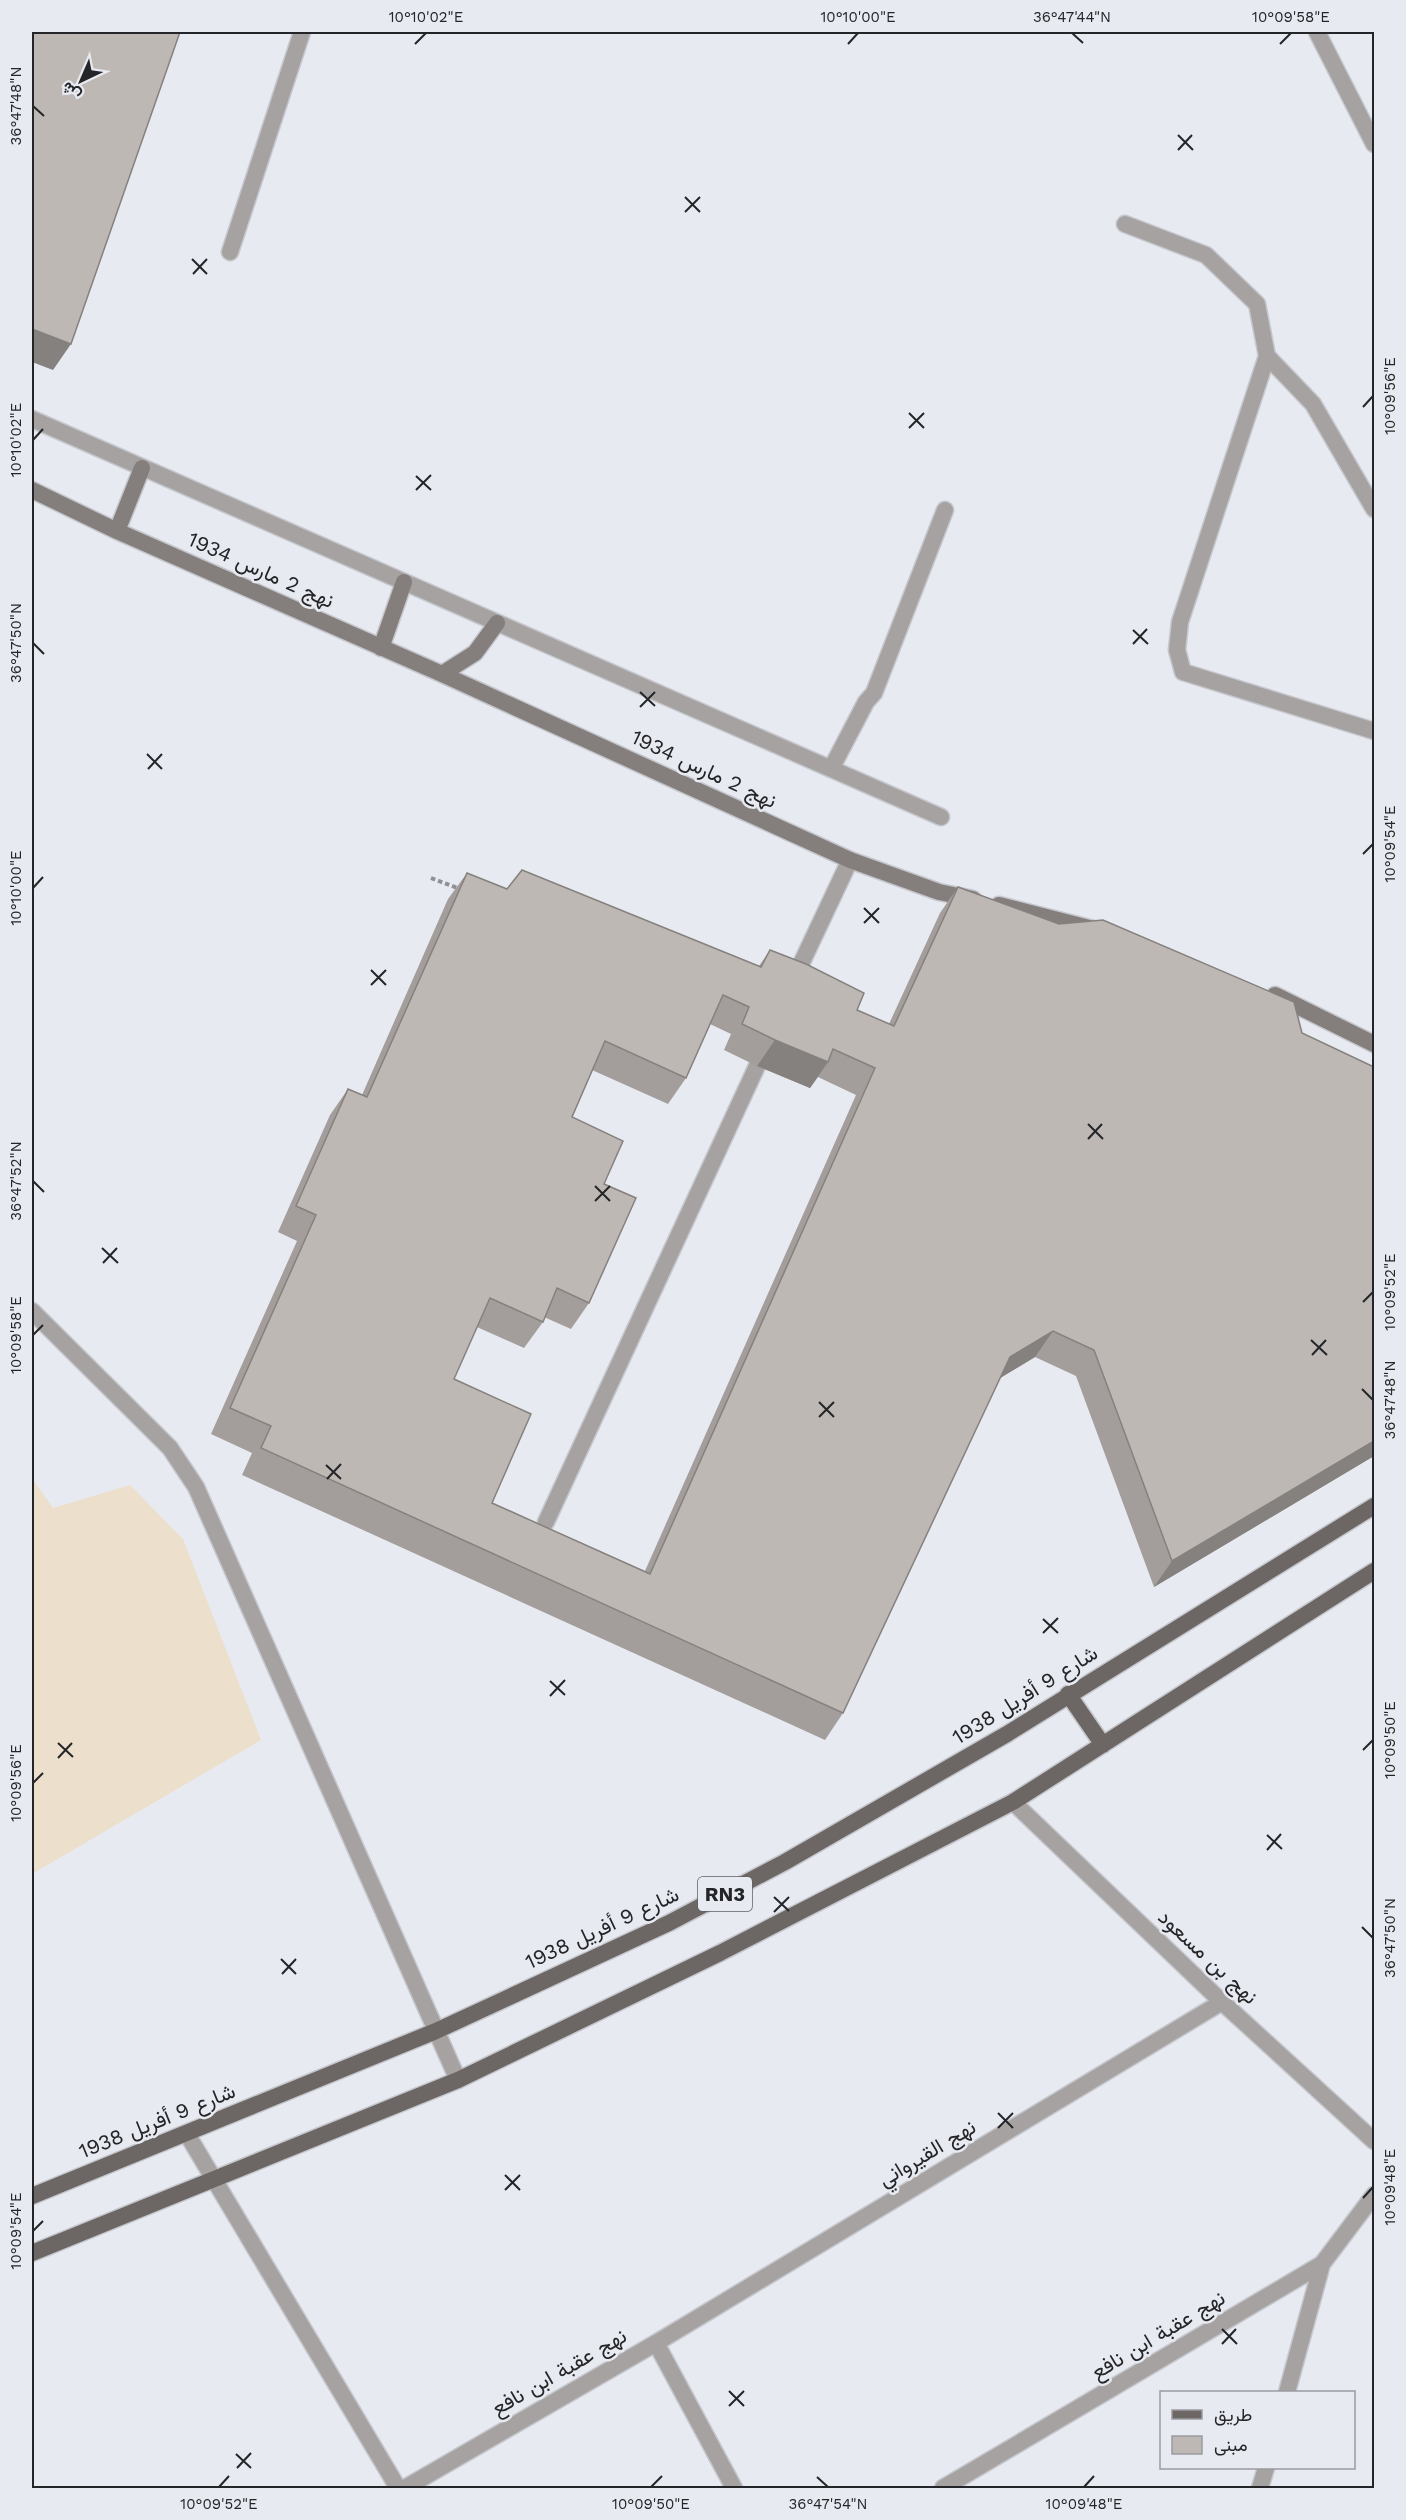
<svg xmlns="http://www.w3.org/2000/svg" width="1406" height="2520" font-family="'Work Sans',Vazirmatn,sans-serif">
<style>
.education{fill:#ecdfcb}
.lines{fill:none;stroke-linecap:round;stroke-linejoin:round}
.service-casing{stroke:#c5c7cd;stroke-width:19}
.minor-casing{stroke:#c5c7cd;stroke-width:19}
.tertiary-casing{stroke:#c5c7cd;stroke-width:19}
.secondary-casing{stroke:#c5c7cd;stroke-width:19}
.primary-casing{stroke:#c5c7cd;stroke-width:19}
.path{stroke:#8e9095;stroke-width:4;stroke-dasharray:4.5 3;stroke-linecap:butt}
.service{stroke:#a5a2a1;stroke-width:16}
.minor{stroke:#a5a2a1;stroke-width:16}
.tertiary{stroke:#a5a2a1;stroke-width:16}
.secondary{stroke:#847f7d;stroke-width:16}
.primary{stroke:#6c6764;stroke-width:16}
.wall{fill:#a39e9b;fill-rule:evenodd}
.shaded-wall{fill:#85817e}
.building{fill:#beb8b4;stroke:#85817e;stroke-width:1.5;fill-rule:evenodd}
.ticks{fill:none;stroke:#242528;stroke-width:2}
.labels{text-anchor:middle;stroke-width:5;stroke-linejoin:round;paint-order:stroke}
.shield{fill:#e8eaf1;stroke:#5f6064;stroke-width:1.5}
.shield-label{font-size:20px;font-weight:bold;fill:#242528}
.street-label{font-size:21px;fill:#242528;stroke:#e8eaf1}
.neatline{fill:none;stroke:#242528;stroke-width:2}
.ticks-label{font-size:15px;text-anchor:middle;fill:#242528}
</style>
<rect width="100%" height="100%" fill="#e8eaf1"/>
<!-- education -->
<path class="education" d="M32 1478 53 1508 130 1485 183 1539 261 1740 32 1874Z"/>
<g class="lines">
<defs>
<path id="service" d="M1125 224 1206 255 1257 304 1267 356 1180 622 1177 650 1183 672 1374 731
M230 252 302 32
M1267 356 1313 404 1374 509
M32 419 941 817
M831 769 866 702 874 693 945 510"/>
<path id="minor" d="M793 981 850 860
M32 1311 170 1448 196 1487 458 2080
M546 1522 757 1066
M187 2134 398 2488
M656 2343 1222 2002
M1287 2392 1322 2264
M405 2488 656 2343 734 2488
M943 2488 1322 2264 1374 2195
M1260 2488 1266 2468"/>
<path id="tertiary" d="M1317 32 1374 144
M1013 1802 1222 2002 1374 2141"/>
<path id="secondary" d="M32 490 117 531 442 674 850 860 939 892 973 899
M117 531 142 468
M381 648 404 582
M442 674 475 653 497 623
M999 905 1093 929
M1275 995 1374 1044"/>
<path id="primary" d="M1068 1694 1103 1745
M32 2196 436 2031 669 1923 785 1862 1007 1734 1374 1506
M32 2253 458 2080 720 1953 1013 1802 1374 1571"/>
</defs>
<!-- service casing -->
<use href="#service" class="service-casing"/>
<!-- minor casing -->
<use href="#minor" class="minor-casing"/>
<!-- tertiary casing -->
<use href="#tertiary" class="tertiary-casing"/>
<!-- secondary casing -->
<use href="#secondary" class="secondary-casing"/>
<!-- primary casing -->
<use href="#primary" class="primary-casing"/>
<!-- path -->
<path class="path" d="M431 878 460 889"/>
<!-- service -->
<use href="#service" class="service"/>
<!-- minor -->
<use href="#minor" class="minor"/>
<!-- tertiary -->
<use href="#tertiary" class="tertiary"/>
<!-- secondary -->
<use href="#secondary" class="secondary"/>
<!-- primary -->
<use href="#primary" class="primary"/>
</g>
<!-- wall -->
<path class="wall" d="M467 873 507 889 759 966 770 950 857 1010 889 1024 940 913 958 887 1374 1456 1154 1587 1076 1376 1035 1357 1000 1378 843 1713 825 1740 242 1475 252 1453 211 1434 297 1241 278 1232 330 1115 348 1089 362 1095 448 899ZM710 1024 731 1034 724 1050 757 1066 810 1088 818 1077 856 1095 645 1571 492 1503 454 1379 477 1327 524 1348 543 1322 544 1317 571 1329 589 1303 604 1184 572 1117 592 1070 668 1104 686 1078Z"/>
<!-- shaded-wall -->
<path class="shaded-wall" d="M32 329 71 344 53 370 32 362Z
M775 1040 828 1062 810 1088 757 1066Z
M1053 1331 1035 1357 992 1383 1010 1357Z
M1374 1441V1456L1154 1587 1172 1561Z"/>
<!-- building -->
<path class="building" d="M32 32H180L71 344 32 329Z
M522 870 761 967 770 950 806 964 864 993 857 1010 894 1026 958 887 1059 924 1103 920 1294 1002 1302 1033 1374 1067V1441L1172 1561 1094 1350 1053 1331 1010 1357 843 1713 261 1448 271 1426 230 1408 316 1215 296 1206 348 1089 367 1097 467 873 507 889ZM723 995 749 1007 742 1024 775 1040 828 1062 833 1049 875 1068 650 1574 492 1503 531 1414 454 1379 490 1298 543 1322 557 1288 589 1303 636 1198 604 1184 623 1141 572 1117 605 1041 686 1078Z"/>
<!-- ticks -->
<path class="ticks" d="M1072 33 1083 43M415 44 426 33M848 44 858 33M1280 44 1291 33M33 106 44 116M1178 135 1193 150M1178 150 1192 135M685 197 700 212M685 212 700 197M192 259 207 274M193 274 207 259M1363 407 1373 396M909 413 924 428M909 428 924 413M33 440 43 429M416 476 431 490M416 490 431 475M1133 630 1148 644M33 643 44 654M1133 644 1147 629M640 692 655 706M640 707 655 692M147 754 162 769M148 769 162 754M1363 854 1373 844M33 888 43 877M864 908 879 923M864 923 879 908M371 970 386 985M371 985 386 970M1088 1124 1103 1139M1088 1139 1102 1124M33 1181 44 1192M595 1186 610 1201M595 1201 610 1186M102 1248 118 1263M103 1263 117 1248M1363 1302 1373 1292M33 1335 43 1325M1311 1340 1327 1355M1312 1355 1326 1340M1362 1389 1373 1400M819 1402 834 1417M819 1417 834 1402M326 1465 341 1479M327 1479 341 1464M1043 1619 1058 1633M1043 1633 1058 1618M550 1681 565 1695M550 1696 565 1680M58 1743 73 1757M1363 1750 1373 1740M58 1758 72 1743M33 1783 43 1773M1267 1835 1282 1849M1267 1850 1281 1834M774 1897 789 1911M774 1912 789 1897M1362 1927 1373 1938M281 1959 296 1974M282 1974 296 1959M998 2113 1013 2128M998 2128 1013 2113M505 2175 520 2190M505 2190 520 2175M1363 2198 1373 2187M33 2231 43 2221M1222 2329 1237 2344M1222 2344 1236 2329M729 2391 744 2406M729 2406 744 2391M236 2454 251 2468M237 2468 251 2453M817 2477 828 2487M219 2487 229 2476M651 2487 662 2476M1084 2487 1094 2476"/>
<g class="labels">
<!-- shield labels -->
<rect class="shield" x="698" y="1877" width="54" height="34" rx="4.5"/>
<g class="shield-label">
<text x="725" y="1901">RN3</text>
</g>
<!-- street labels -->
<g class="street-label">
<text transform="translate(261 570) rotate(24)" y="7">نهج 2 مارس 1934</text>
<text transform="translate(704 769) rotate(25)" y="7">نهج 2 مارس 1934</text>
<text transform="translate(1025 1695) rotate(-32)" y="7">شارع 9 أفريل 1938</text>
<text transform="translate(602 1928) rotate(-25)" y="7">شارع 9 أفريل 1938</text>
<text transform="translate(1208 1957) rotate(43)" y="7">نهج بن مسعود</text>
<text transform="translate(157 2121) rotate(-22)" y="7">شارع 9 أفريل 1938</text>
<text transform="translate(927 2153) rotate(-31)" y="7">نهج القيرواني</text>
<text transform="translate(1158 2335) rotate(-31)" y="7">نهج عقبة ابن نافع</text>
<text transform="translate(559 2372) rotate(-30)" y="7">نهج عقبة ابن نافع</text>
</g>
</g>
<!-- border -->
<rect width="1406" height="2520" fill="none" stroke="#e8eaf1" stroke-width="66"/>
<!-- legend -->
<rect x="1160" y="2391" width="195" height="78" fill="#e8eaf1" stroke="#9a9ba1" stroke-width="1.5"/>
<rect x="1172" y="2410" width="30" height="9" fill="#6c6764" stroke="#9a9ba1" stroke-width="1.5"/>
<text x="1214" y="2421" font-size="18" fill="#242528">طريق</text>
<rect x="1172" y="2436" width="30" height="18" fill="#beb8b4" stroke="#9a9ba1" stroke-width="1.5"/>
<text x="1214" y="2451" font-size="18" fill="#242528">مبنى</text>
<!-- north arrow -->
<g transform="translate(81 81) rotate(224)" stroke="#e8eaf1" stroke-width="4.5" paint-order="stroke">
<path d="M0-4.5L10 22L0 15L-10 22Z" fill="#242528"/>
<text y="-9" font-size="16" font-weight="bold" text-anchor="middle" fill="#242528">ش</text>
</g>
<rect x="33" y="33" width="1340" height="2454" class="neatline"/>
<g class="ticks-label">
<text x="426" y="22">10°10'02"E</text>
<text x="858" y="22">10°10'00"E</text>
<text x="1072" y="22">36°47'44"N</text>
<text x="1291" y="22">10°09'58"E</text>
<text transform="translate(16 106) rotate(-90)" y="5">36°47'48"N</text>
<text transform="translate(1390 396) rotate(-90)" y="5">10°09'56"E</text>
<text transform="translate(16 440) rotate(-90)" y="5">10°10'02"E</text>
<text transform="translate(16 643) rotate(-90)" y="5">36°47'50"N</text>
<text transform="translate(1390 844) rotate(-90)" y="5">10°09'54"E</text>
<text transform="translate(16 888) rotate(-90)" y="5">10°10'00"E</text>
<text transform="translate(16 1181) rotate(-90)" y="5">36°47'52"N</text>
<text transform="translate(1390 1292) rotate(-90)" y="5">10°09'52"E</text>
<text transform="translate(16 1335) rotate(-90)" y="5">10°09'58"E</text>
<text transform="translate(1390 1400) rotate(-90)" y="5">36°47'48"N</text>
<text transform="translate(1390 1740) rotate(-90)" y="5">10°09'50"E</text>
<text transform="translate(16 1783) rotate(-90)" y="5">10°09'56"E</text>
<text transform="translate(1390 1938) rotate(-90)" y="5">36°47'50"N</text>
<text transform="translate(1390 2187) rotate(-90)" y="5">10°09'48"E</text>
<text transform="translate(16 2231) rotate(-90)" y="5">10°09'54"E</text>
<text x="219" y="2509">10°09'52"E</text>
<text x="651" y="2509">10°09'50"E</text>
<text x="828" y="2509">36°47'54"N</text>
<text x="1084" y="2509">10°09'48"E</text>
</g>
</svg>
